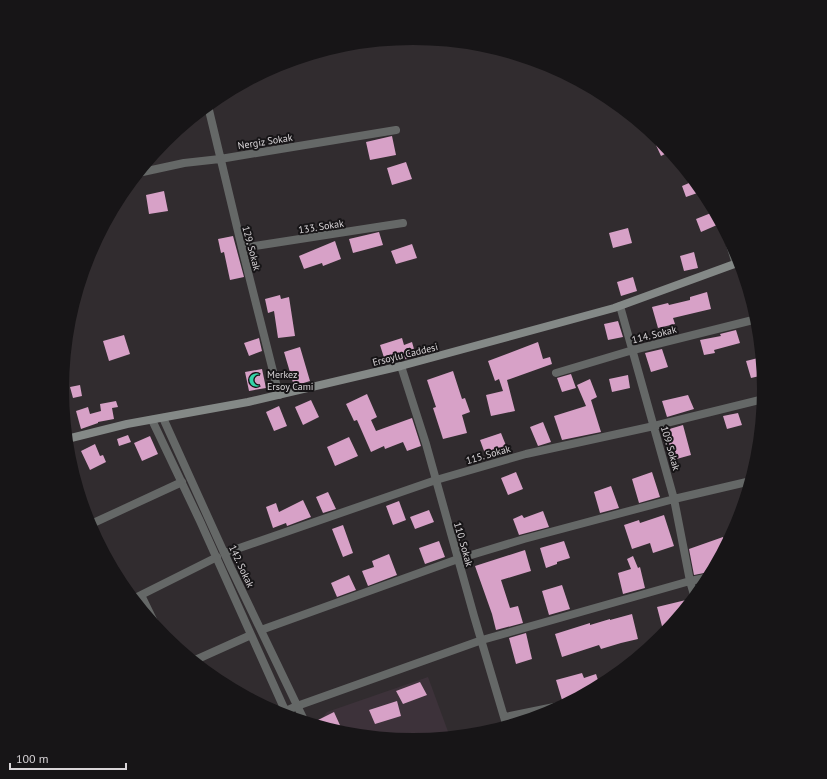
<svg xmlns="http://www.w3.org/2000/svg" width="827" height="779" font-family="'PT Sans',sans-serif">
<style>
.built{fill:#3d323a}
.building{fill:#d7a1c7}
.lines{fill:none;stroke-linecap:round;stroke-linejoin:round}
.street{stroke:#656867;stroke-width:8}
.secondary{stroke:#848987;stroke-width:8}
.labels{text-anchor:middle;stroke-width:4;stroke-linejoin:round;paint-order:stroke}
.street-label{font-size:10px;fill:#d9d5d8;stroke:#171517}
.poi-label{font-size:10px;fill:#d9d5d8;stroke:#171517;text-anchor:start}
</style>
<rect width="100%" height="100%" fill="#312c2f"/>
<!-- built -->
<path class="built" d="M428 677 450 737 413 741 345 734 324 728 320 721 327 712Z"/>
<!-- building -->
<path class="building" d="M392 136 396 155 370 160 366 142Z
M661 140 671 151 661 156 655 143Z
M406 162 412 179 392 185 387 168Z
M685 168 695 181 703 191 686 197 682 186 689 183 683 169Z
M164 191 168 211 149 214 146 195Z
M711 213 717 225 701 232 696 219Z
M628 228 632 243 613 248 609 233Z
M379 232 383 245 353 253 349 239Z
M233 236 244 277 230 280 224 252 221 253 218 239Z
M335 241 341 259 323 266 322 263 304 269 299 256Z
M412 244 417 258 396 264 391 251Z
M694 252 698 268 684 271 680 256Z
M633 277 637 291 621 296 617 282Z
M707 292 711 309 673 318 675 324 658 328 652 307 668 303 669 305 690 300V297Z
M280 295 281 299 289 297 295 336 278 338 274 311 268 313 265 299Z
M618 321 623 337 608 340 604 324Z
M736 330 740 343 714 350 715 353 704 355 700 340 721 336 720 334Z
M124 335 130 354 109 361 103 341Z
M259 338 262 351 249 356 244 343Z
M402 338 404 345 412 342 416 356 386 364 380 345Z
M538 342 543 359 550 357 552 364 507 380 515 411 491 416 486 395 503 391 499 379 495 381 488 361Z
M300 347 310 381 294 386 284 352Z
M662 349 668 367 651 372 645 353Z
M762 357 764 375 751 378 746 361Z
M262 369 266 388 249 391 245 372Z
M453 371 462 399 465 398 470 412 462 415 467 433 443 439 433 408 436 407 427 380Z
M571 374 576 388 562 392 557 378Z
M628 375 630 388 612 392 609 379Z
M590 379 597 397 591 400 601 432 562 440 554 416 586 406 577 385Z
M80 385 82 396 73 398 70 387Z
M367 394 377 417 371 420 376 431 412 418 421 446 407 451 403 442 385 449 384 446 371 452 357 420 354 421 346 404Z
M688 395 694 409 667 417 662 401Z
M311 400 319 417 303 425 295 407Z
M116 401 118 407 112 408 114 419 98 422V423L81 429 76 411 88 407 90 414 101 411 100 404Z
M279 406 287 426 274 431 266 412Z
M738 413 742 425 727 429 723 416Z
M543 422 551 442 538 446 530 427Z
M683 425 691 455 673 460 666 430Z
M501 433 509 453 487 459 480 440Z
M128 435 131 442 119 446 117 439Z
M150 436 158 454 142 461 134 443Z
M349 437 358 456 335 466 327 447Z
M95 444 100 456 103 455 106 462 90 470 81 451Z
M516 472 523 489 508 495 501 478Z
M652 472 660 497 639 503 632 479Z
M611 486 619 508 600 513 594 492Z
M328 492 336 509 323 513 316 497Z
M303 500 311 517 287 526 286 523 273 528 266 507 276 503 279 512Z
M399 501 406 520 393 525 386 506Z
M429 510 434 522 415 529 410 517Z
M543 511 549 527 519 535 513 519 522 515 524 518Z
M664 515 674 546 653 553 650 543 632 549 624 525 639 520 640 523Z
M343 525 353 553 343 557 332 529Z
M723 537 726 546 712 572H709L694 575 689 549Z
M439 541 445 557 425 564 419 548Z
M564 541 570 558 557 562V564L546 568 540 548Z
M525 550 531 571 501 580 510 608 518 606 523 623 496 630 492 614 475 566Z
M389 554 397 575 368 586 362 571 374 567 372 561Z
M633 556 638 568 640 567 645 588 623 594 618 573 631 569 627 559Z
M349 575 356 590 337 597 331 583Z
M562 585 570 609 549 615 542 591Z
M686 600 687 607 670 628 663 630 657 607Z
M632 614 638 639 621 643 601 649 599 645 562 657 555 634 590 623V625L610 619V620Z
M526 633 532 659 516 664 509 638Z
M582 673 584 678 596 674 600 686 580 697 568 701 562 700 556 680Z
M420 682 427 695 403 704 396 691Z
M397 701 401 716 375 724 369 710Z
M334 712 344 734 321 727 318 720Z"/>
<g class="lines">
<!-- street -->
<path class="street" d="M208 106 242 248 279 395
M138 173 184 163 220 159 396 130
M727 235 736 264
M242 248 403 223
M620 306 674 499 690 581 695 598
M401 366 426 444 474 616 507 727
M556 373 633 350 757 319
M163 418 231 568 305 722
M152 420 200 521 288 717
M89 525 182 482
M225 553 436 480 526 454 654 426 764 399
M141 595 157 628
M133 599 217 557
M261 630 458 559 524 539 674 499 751 481
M193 661 251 635
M279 714 297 706 482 640 690 581 710 577
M505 717 564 705"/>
<!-- secondary -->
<path class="secondary" d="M67 439 127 424 248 402 401 366 614 308 740 262"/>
</g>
<!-- icons -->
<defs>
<symbol id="mosque-bare" viewBox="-9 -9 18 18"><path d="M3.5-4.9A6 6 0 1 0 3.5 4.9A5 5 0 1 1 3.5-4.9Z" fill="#33d4a8" stroke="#171517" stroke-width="2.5" paint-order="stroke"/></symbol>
</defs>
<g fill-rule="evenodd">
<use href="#mosque-bare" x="246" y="370" width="20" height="20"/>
</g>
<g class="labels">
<!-- street labels -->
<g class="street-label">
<text transform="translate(265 141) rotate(-9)" y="4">Nergiz Sokak</text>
<text transform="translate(321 226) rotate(-9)" y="4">133. Sokak</text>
<text transform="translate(252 248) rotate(75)" y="4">129. Sokak</text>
<text transform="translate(654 334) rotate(-14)" y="4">114. Sokak</text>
<text transform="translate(405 354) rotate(-14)" y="4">Ersoylu Caddesi</text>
<text transform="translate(671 448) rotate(74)" y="4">109. Sokak</text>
<text transform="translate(488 454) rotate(-16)" y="4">115. Sokak</text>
<text transform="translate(464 544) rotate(74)" y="4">110. Sokak</text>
<text transform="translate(242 566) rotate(65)" y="4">142. Sokak</text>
</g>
<!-- poi labels -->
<g class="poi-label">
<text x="267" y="378">Merkez<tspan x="267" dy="12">Ersoy Cami</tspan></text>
</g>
</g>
<!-- crop -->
<path d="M0 0H827V779H0ZM69 389a344 344 0 1 1 688 0a344 344 0 1 1-688 0Z" fill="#171517" fill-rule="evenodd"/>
<!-- scale -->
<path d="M10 763v6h116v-6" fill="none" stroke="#d9d5d8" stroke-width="2"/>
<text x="16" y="763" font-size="12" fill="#d9d5d8" stroke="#171517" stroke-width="3" paint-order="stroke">100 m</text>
</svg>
